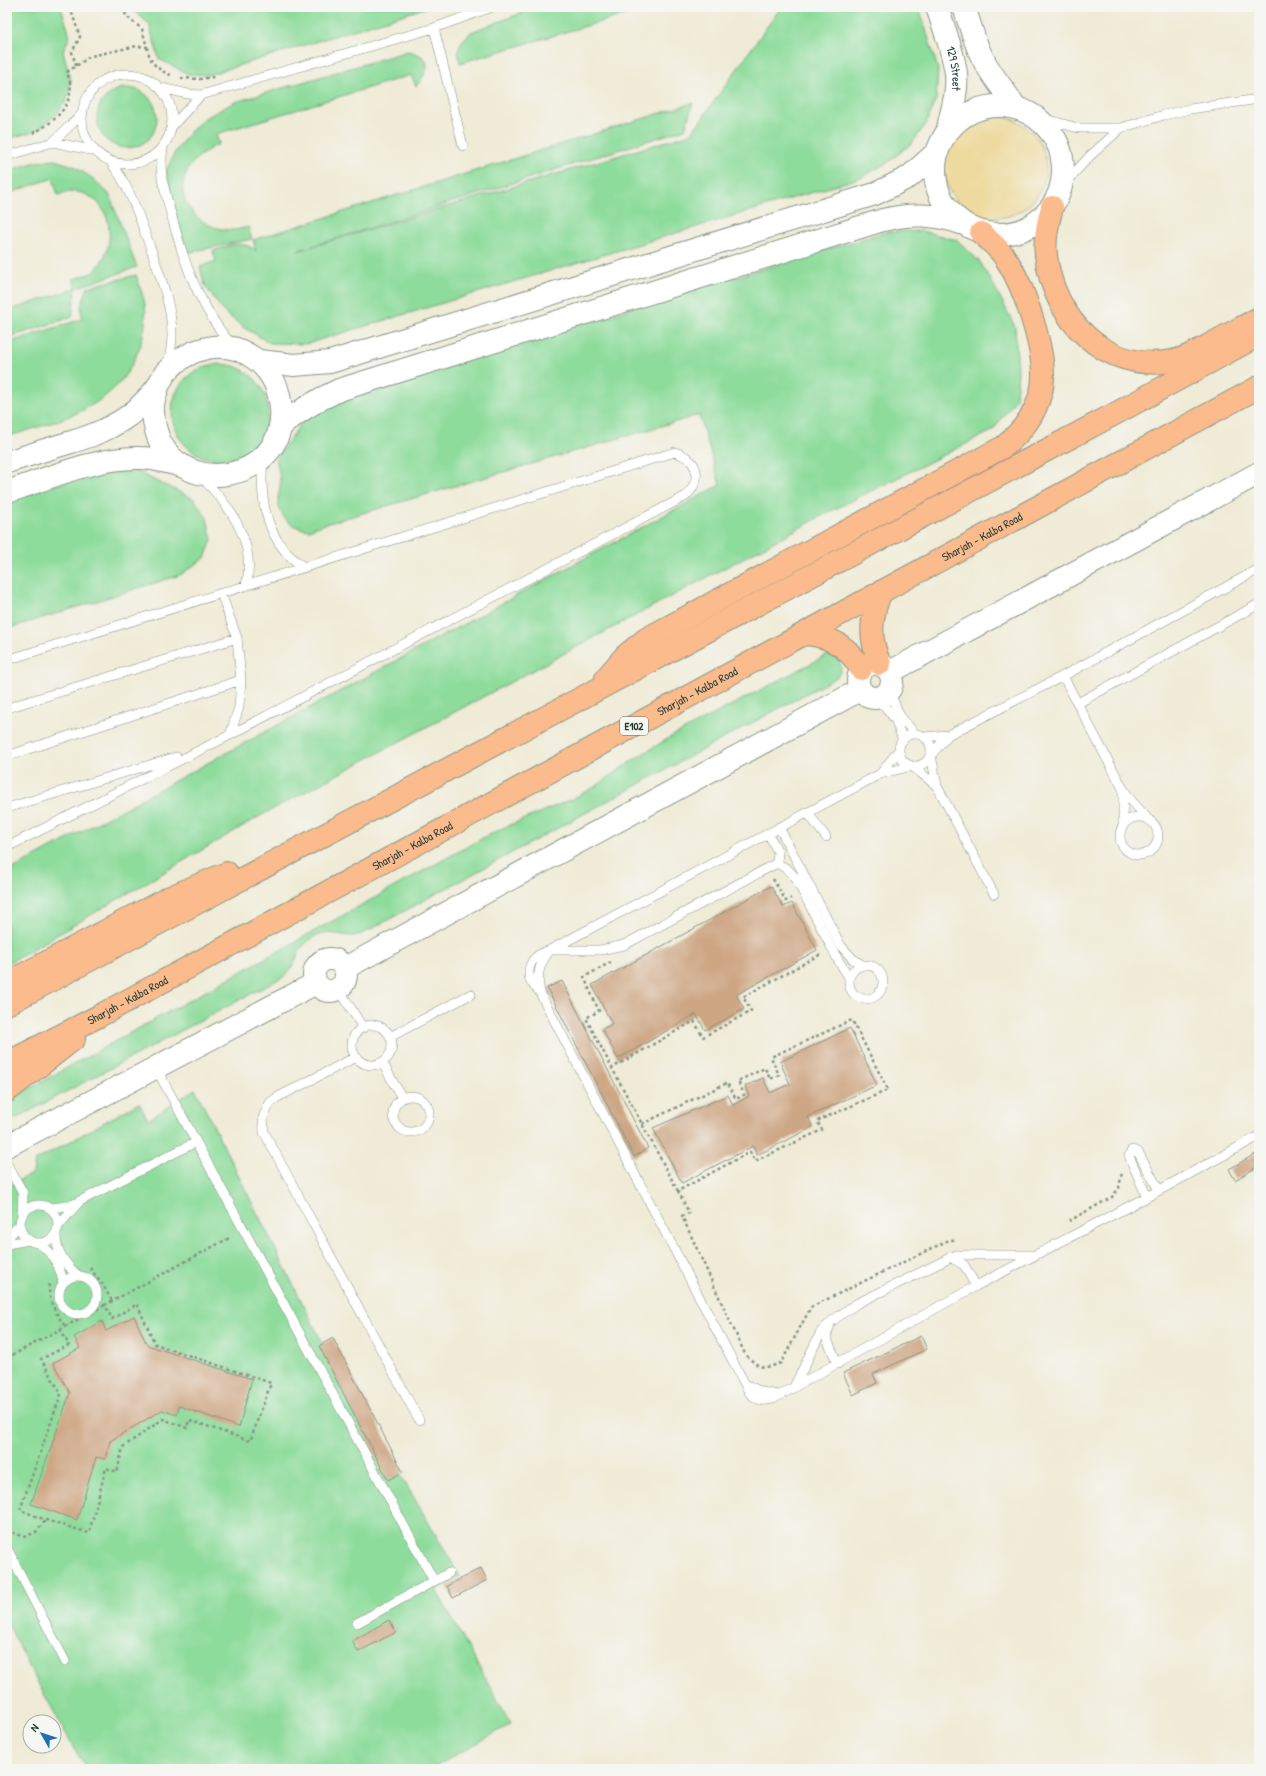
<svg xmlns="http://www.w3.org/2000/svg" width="1266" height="1776" font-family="'Patrick Hand',sans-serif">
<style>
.green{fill:#8ddc9b;stroke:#568c68}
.sand{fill:#eeda9e;stroke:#868c69}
.building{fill:#cda684}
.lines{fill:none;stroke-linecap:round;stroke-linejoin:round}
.service-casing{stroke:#879485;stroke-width:10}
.tertiary-casing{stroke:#879485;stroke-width:24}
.motorway-casing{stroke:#879485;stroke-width:24}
.path{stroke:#879485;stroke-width:2.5;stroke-dasharray:3 3;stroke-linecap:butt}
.service{stroke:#fff;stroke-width:9}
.tertiary{stroke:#fff;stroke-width:22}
.motorway{stroke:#fbbb8d;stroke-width:22}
.labels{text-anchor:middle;stroke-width:3;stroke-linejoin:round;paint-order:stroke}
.shield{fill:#f6f6f2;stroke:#60746d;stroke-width:1}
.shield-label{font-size:11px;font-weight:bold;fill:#1f3d34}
.street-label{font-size:12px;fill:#1f3d34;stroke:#f6f6f2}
</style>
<rect width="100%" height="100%" fill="#f6f6f2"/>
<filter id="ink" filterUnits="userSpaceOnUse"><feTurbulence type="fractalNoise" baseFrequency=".025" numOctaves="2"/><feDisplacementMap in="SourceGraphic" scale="8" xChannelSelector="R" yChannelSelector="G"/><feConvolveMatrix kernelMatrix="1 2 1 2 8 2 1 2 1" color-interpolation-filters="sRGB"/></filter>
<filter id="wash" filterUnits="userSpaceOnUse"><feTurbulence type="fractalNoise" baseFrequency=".012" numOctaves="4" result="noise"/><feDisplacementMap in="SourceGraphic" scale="16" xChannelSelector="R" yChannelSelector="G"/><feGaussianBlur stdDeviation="0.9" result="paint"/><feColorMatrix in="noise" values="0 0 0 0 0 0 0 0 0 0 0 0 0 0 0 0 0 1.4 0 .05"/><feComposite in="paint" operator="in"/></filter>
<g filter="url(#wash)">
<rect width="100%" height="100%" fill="#efebd6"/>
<!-- green -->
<path class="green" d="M7 7H61L70 36 63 51 71 80 67 100 58 113 36 131 7 139Z
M133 7H428L208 75 188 74 159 59 149 24 134 11Z
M534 7H651L460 63 458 51 462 41 471 32 527 11Z
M781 7H919L938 69 936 99 926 124 912 143 887 163 860 178 306 344 270 343 243 327 224 312 205 286 200 267 216 261 213 251C229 246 242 239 256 251L253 240 693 103 685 129 297 251 691 134Z
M408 51C434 57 430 70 416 86L411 75 216 134 219 144C207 150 194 158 187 171 172 201 200 229 230 230 235 231 242 228 248 227L252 239 186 253 166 171 175 152 189 133 203 119 235 102Z
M97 118a30 30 0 1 1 60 0a30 30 0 1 1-60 0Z
M55 160 74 166 92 178 109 194 137 267 76 288 72 317 7 338V311L76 288 73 279C79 277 88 275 94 272 96 270 98 267 99 265 117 243 112 202 82 193 74 190 65 193 58 195L53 178 7 194V171L36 162Z
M922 231 957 240 980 262 998 293 1015 327 1018 371 1016 399 992 431 833 510 262 815 7 964V872L720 485 699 415 315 527 310 530C292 528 279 519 278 499 278 495 280 491 280 487 281 478 278 468 276 459L301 423 327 404 362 389 885 232Z
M136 275C139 285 143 295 145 304 147 319 144 335 139 349 117 409 62 419 7 437V343L82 319 81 306 88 287Z
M172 412a48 48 0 1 1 96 0a48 48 0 1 1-96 0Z
M110 468 131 469 194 499 207 518 212 540 205 558 180 575 7 629V500Z
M827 655C840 656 845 667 837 677L362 934C342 942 327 922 305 944 296 953 295 967 285 976L7 1123V1101L481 839 503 828 572 799 595 787 633 760 669 738Z
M195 1089 321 1340 460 1576 436 1590 511 1724 431 1769H86L34 1676 7 1622V1187L33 1173 35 1161 139 1103 148 1120Z"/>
<!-- sand -->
<path class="sand" d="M944 167a51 51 0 1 1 102 0a51 51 0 1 1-102 0Z"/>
<g id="blocks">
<!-- building -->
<path class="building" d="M771 886 783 907 792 903 817 950 736 995 744 1009 705 1030 696 1014 618 1059 602 1029 612 1024 592 985Z
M562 981 648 1148 634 1157 547 988Z
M850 1028 877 1085 808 1117 813 1127 757 1155 753 1146 682 1183 653 1128 728 1095 733 1105 749 1096 745 1086 763 1078 770 1093 790 1084 780 1062Z
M1259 1152V1166L1235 1180 1229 1169Z
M134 1316 147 1345 252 1379 239 1427 179 1406 177 1415 162 1410 110 1441 105 1459 96 1457 77 1520 31 1504 70 1393 53 1363 80 1348 74 1337 102 1321 106 1331Z
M921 1336 927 1349 873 1374 877 1383 853 1395 843 1373Z
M333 1338 403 1472 388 1480 319 1346Z
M481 1568 487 1580 453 1598 447 1586Z
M389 1620 396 1632 358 1652 352 1641Z"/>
</g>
</g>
<g filter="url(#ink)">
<use href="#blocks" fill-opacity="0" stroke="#879485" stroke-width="1"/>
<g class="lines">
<defs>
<path id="service" d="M434 28 463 146
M82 119a45 45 0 1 1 90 0a45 45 0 1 1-90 0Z
M161 88 188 94 201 95 434 28 492 7
M1038 117 1078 128H1121L1164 115 1190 109 1259 99
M172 126 201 95
M53 142 82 114
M163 147 161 166 162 179C177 238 191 298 232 345
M7 156 53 142 95 151
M110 161C131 188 140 220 152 252 161 278 172 307 172 335 172 345 170 355 168 365
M1062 186 1090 156 1121 128
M263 459C259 501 267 544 304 567
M201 477C230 505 257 544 246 586
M221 593 237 638 241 680 239 707 230 735
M7 660 675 452C699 460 703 478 686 496L230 735 7 847
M1063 676 1122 787 1130 799 1147 818
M889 691 900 716 915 734
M878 698 895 719 903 740
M1078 703 1259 604
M7 708 237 638
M899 750a16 16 0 1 1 32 0a16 16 0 1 1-32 0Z
M948 735 931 755 937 786 994 894
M924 737 948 735 1063 676 1259 569
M7 756 241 680
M881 773 899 750
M1123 789V825
M7 808 176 757
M807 812 826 837
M1120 836a19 19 0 1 1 38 0a19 19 0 1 1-38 0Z
M779 827 841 946 853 959 862 965
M777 863 787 869 795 877 838 960 849 977
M550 950C539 964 536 975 540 993L749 1392C756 1400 762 1402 773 1399L976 1286 1147 1197 1259 1136
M552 950H600L624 945 777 863 778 852 768 833
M849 982a17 17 0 1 1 34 0a17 17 0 1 1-34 0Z
M339 989 363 1028
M540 992C521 976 528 956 550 950L880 774 912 766 937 786
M352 1045a20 20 0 1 1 40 0a20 20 0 1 1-40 0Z
M390 1037 471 994
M356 1057 276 1098 270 1103 263 1117 264 1132 419 1420
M382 1062 402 1098
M156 1068 434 1581
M393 1114a18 18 0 1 1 36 0a18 18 0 1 1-36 0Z
M7 1164 23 1193 22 1216
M1147 1197 1129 1156 1132 1150 1138 1152 1159 1190
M20 1224a19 19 0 1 1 38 0a19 19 0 1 1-38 0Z
M50 1208 69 1206 78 1202 196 1142
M58 1226 78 1203
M56 1233C55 1250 66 1266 79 1276
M7 1239 20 1224
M38 1243C52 1251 61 1268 63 1283
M7 1244 29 1240
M950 1257 964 1265 976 1286
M59 1295a19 19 0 1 1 38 0a19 19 0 1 1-38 0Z
M830 1324 826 1337 838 1364
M747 1385 762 1392 778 1395
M794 1387 821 1332 832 1321 856 1304 956 1255H1033
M7 1548 65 1661
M357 1623 449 1573"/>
<g id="tertiary">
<path id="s1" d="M937 7C944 28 953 51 956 73 958 93 951 113 947 132"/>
<path d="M964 7C970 24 974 41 982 57 991 75 1005 91 1016 108"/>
<circle cx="999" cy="170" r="64"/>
<path d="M259 361 294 365 330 362 875 194 909 177 937 152"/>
<path d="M280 427C298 411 317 400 339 390L883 220C911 213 934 214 961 223"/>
<path d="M7 462C27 456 47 449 68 443 82 439 97 434 110 427 122 421 135 412 144 402 149 397 154 392 158 386 161 381 163 375 167 371 187 349 222 338 249 355 266 365 277 381 280 401 296 488 156 507 153 410 152 402 156 394 158 386"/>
<path d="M7 492C49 478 96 457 140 458 154 458 168 462 182 466"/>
<circle cx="875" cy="681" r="17"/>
<path d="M890 672 1259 473"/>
<circle cx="330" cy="975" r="16"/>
<path d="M345 968 860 690"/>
<path d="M7 1146 316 983"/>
</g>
<g id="motorway">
<path d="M1052 207C1048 223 1044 239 1046 255 1053 318 1104 373 1172 361 1186 359 1198 351 1211 344 1227 335 1243 327 1259 318"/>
<path d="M806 634C831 636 849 647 861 669"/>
<path d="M880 664C869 639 870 617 881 592"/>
<path d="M606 678 625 656 646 639 1005 446C1023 430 1035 415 1041 392 1050 360 1024 286 1006 259 1000 249 990 241 981 233"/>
<path d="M7 983 168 898 227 873"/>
<path d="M7 1004 1122 410 1259 335"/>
<path id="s2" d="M7 1063 99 1016 1259 387"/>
<path d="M7 1091 74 1039"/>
</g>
</defs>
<!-- service casing -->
<use href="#service" class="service-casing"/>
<!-- tertiary casing -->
<use href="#tertiary" class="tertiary-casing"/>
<!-- motorway casing -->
<use href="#motorway" class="motorway-casing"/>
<!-- path -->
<path class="path" d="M70 7 80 37 72 52 76 66
M147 47C150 64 158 70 173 76
M181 78 200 79 212 77 213 78
M33 133C48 126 68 111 70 93 72 86 69 79 67 72L91 56 137 46 147 47 142 29 126 16 124 7
M773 879 786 901 791 898
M611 962 584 977 599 1011 586 1018 612 1068
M642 1124 727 1083 736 1099 744 1095 738 1081 765 1068 770 1079 779 1075 771 1057 852 1020 888 1090 817 1121 822 1130 755 1161 750 1152 678 1191 612 1068 694 1021 703 1037 751 1011 743 997 821 954
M678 1191 689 1213 682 1216 745 1354C759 1368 762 1370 781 1363L811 1307 949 1240H957
M1069 1221 1112 1197 1119 1188 1122 1172
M90 1268 103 1285 112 1301
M49 1284C48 1301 55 1312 65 1326
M60 1329 69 1345 41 1359 61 1394 20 1510 46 1520 89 1533 106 1468 117 1472 123 1447 163 1419 187 1428 189 1420 250 1441 271 1383 155 1344 137 1304 112 1319 105 1305 229 1238
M7 1358 105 1305
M7 1522 12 1532 24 1537 36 1532 46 1520"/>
<!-- service -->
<use href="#service" class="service"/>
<!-- tertiary -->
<use href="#tertiary" class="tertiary"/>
<!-- motorway -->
<use href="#motorway" class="motorway"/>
</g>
</g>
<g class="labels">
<!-- shield labels -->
<rect class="shield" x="620" y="717" width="28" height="18" rx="3"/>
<g class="shield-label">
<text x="634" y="730">E102</text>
</g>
<!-- street labels -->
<g class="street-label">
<text dy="4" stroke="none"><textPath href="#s1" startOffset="64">129 Street</textPath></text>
<text dy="4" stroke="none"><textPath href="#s2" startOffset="1108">Sharjah - Kalba Road</textPath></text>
<text dy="4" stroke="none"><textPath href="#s2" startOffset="784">Sharjah - Kalba Road</textPath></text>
<text dy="4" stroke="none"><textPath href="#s2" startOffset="460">Sharjah - Kalba Road</textPath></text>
<text dy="4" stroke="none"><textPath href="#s2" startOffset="136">Sharjah - Kalba Road</textPath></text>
</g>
</g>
<!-- margin -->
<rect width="1266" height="1776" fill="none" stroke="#f6f6f2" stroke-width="24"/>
<!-- north arrow -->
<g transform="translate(42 1734) rotate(309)"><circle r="19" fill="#f6f6f2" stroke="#a0aca6"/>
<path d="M0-3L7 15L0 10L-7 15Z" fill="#1f6fb2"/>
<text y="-6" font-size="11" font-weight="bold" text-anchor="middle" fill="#1f3d34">N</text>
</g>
</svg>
